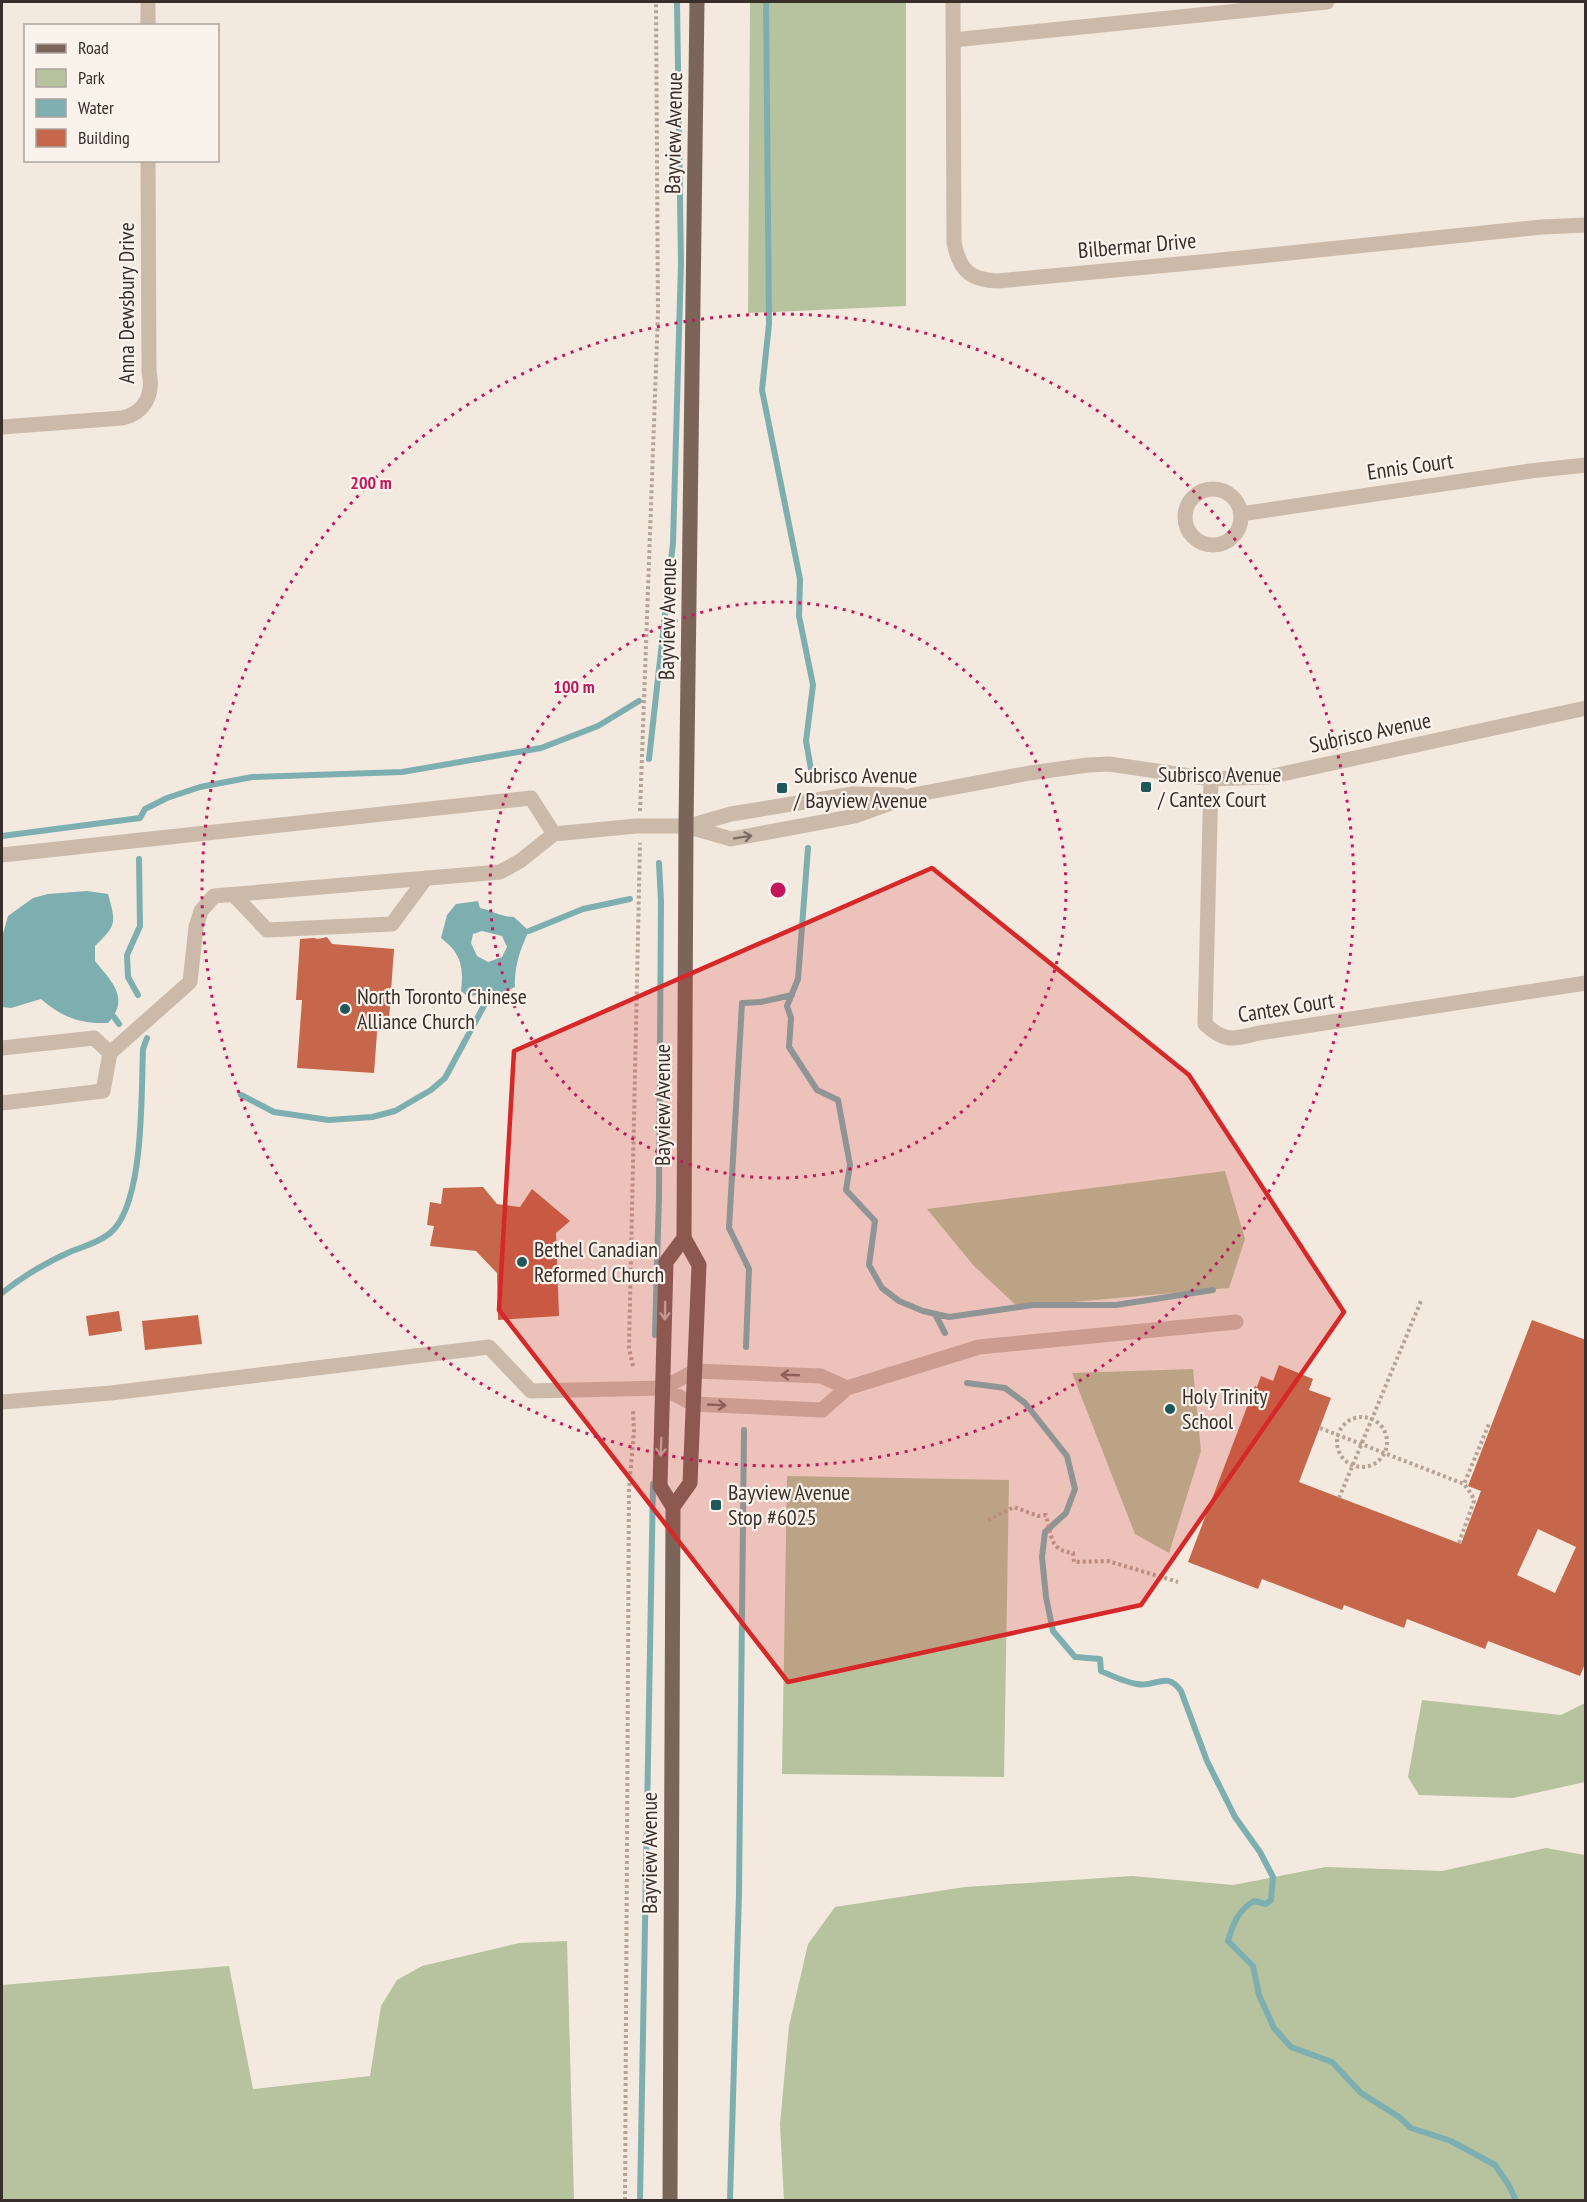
<svg xmlns="http://www.w3.org/2000/svg" width="1587" height="2202" font-family="'PT Sans Narrow',sans-serif">
<style>
.green{fill:#b7c29e}
.water{fill:#7eafb0;fill-rule:evenodd}
.lines{fill:none;stroke-linecap:round;stroke-linejoin:round}
.stream{stroke:#7eafb0;stroke-width:6}
.building{fill:#c6664a;fill-rule:evenodd}
.path{stroke:#b7a395;stroke-width:4;stroke-dasharray:3 3;stroke-linecap:butt}
.minor{stroke:#cbb9aa;stroke-width:15}
.major{stroke:#7b655b;stroke-width:15}
.oneway{stroke:#7b6d64}
.oneway2{stroke:#c1b3ab}
.marked{fill:#d62828;fill-opacity:0.2;stroke:#d62828;stroke-width:4.5;stroke-linejoin:round}
.ring{fill:none;stroke:#c2185b;stroke-width:3;stroke-dasharray:3 6}
.poi-dot{fill:#1f585b;stroke:#faf3ec;stroke-width:2}
.labels{text-anchor:middle;stroke-width:4.5;stroke-linejoin:round;paint-order:stroke}
.street-label{font-size:22px;fill:#392e2a;stroke:#faf3ec}
.poi-label{font-size:22px;fill:#392e2a;stroke:#faf3ec;text-anchor:start}
.centre{fill:#c2185b;stroke:#faf3ec;stroke-width:3}
.ring-label{font-size:18px;text-anchor:middle;font-weight:bold;fill:#c2185b;stroke:#faf3ec;stroke-width:4.5;stroke-linejoin:round;paint-order:stroke}
</style>
<rect width="100%" height="100%" fill="#f3e9df"/>
<!-- green -->
<path class="green" d="M750 2H906V306L748 313Z
M1225 1171 1245 1239 1229 1288 1018 1307 974 1266 927 1209Z
M1193 1369 1201 1451 1169 1553 1135 1534 1072 1373Z
M787 1476 1009 1480 1004 1777 782 1774Z
M1422 1700 1561 1715 1585 1703V1782L1513 1798 1419 1795 1408 1777Z
M1546 1848 1585 1855V2200H784L780 2124 789 2026 808 1944 835 1907 965 1887 1132 1876 1233 1885 1326 1867 1442 1871Z
M567 1941 574 2200H2V1985L229 1966 253 2089 370 2076 381 2006 397 1980 422 1966 519 1943Z"/>
<!-- water -->
<path class="water" d="M87 891 108 894C116 923 117 925 95 946V961C111 981 131 998 108 1023 80 1024 62 1017 41 999L11 1008 2 1007V937L8 916 33 898 48 894Z
M478 901 480 908C493 911 501 917 514 917L529 931C520 949 514 968 515 987L504 992 497 1002H486L480 995 467 996 461 991C464 967 461 953 441 938L447 915 456 904ZM482 931 502 936 507 947 502 957 488 962 477 956 471 943 473 934Z"/>
<g class="lines">
<!-- stream -->
<path class="stream" d="M766 2 769 324 762 390 800 579 799 616 813 685 806 741 812 775
M649 759 673 543 681 263 677 2
M2 836 140 818 145 809 167 798 200 787 252 777 402 772 541 748 598 726 639 701
M808 848 798 979 787 1006 791 1018 789 1047 817 1090 838 1100 850 1165 846 1190 875 1221 869 1265 882 1288 899 1301 923 1311 949 1317 1033 1305H1116L1213 1290
M529 931 583 909 630 899
M138 995 128 977 127 955 140 926 139 859
M114 1017 119 1024
M241 1095 274 1112 329 1120 372 1117 395 1111 431 1090 445 1078 486 1002
M2 1293C23 1276 47 1262 72 1251 85 1246 97 1243 109 1234 145 1206 141 1093 143 1049L147 1038
M935 1314 945 1333
M655 1335 659 1196 661 901 659 863
M746 1347 749 1269 729 1228 742 1003 761 1002 792 995
M967 1383 1005 1388 1025 1403 1067 1456 1075 1489 1066 1513 1045 1532 1042 1557 1046 1597 1053 1631 1075 1657 1100 1659 1101 1671C1112 1676 1125 1682 1137 1684 1156 1688 1166 1670 1181 1691L1207 1761 1235 1817 1260 1852 1273 1877 1271 1900 1266 1904 1254 1901C1238 1910 1233 1924 1228 1941L1253 1966 1259 1995 1274 2028 1291 2047 1332 2062 1361 2093 1399 2117 1411 2128 1451 2141 1495 2165 1508 2184 1516 2200
M640 2200 653 1484
M730 2200 739 1893 744 1430"/>
</g>
<!-- building -->
<path class="building" d="M327 937 332 944 394 949 389 1019H378L374 1073 297 1068 302 1000H296L300 939 314 938 318 939Z
M483 1187 497 1204 520 1207 532 1189 570 1221 556 1233 559 1316 498 1320 497 1273 476 1251 430 1246 434 1226 427 1225 430 1202 441 1204 443 1188Z
M119 1311 122 1331 89 1336 86 1316Z
M198 1315 202 1344 145 1350 142 1321Z
M1532 1320 1586 1340V1661L1580 1676 1488 1641 1485 1649 1407 1619 1404 1628 1344 1605 1342 1610 1262 1579 1258 1589 1188 1562 1255 1386 1257 1387 1261 1376 1273 1381 1279 1365 1313 1379 1309 1390 1331 1398 1299 1482 1461 1544 1481 1491 1468 1486ZM1538 1529 1576 1547 1555 1593 1517 1575Z"/>
<g class="lines">
<!-- path -->
<path class="path" d="M640 811 658 312 656 2
M633 1366 629 1348 640 843
M1337 1442a25 25 0 1 1 50 0a25 25 0 1 1-50 0Z
M1320 1428 1464 1484
M1339 1498 1421 1301
M988 1520 1014 1507 1038 1516 1046 1515C1052 1536 1049 1550 1073 1553L1074 1562 1108 1561 1178 1582
M1459 1543 1474 1501 1472 1495 1464 1484 1489 1424
M625 2200 629 1489 634 1431 633 1411"/>
<!-- minor -->
<path class="minor" d="M148 2V26
M953 2 954 242C959 270 970 280 998 281L1201 262 1542 227 1586 225
M953 40 1327 2
M2 427 122 418C145 413 154 394 149 372L148 160
M1185 517a28 28 0 1 1 56 0a28 28 0 1 1-56 0Z
M1241 514 1530 471 1586 465
M1211 779 1205 1024C1225 1043 1234 1039 1259 1033L1586 983
M689 826 731 814 853 794 901 795
M2 855 531 798 554 834 636 826H686L731 839 855 816 913 795 1030 773 1088 765 1109 764 1211 779 1268 777 1586 708
M234 895 267 930 392 924 426 878
M2 1048 94 1038 110 1053
M2 1103 103 1091 110 1053 190 982 196 927 201 911 214 896 500 872 520 861 554 834
M663 1388 693 1404 822 1410 847 1388 979 1347 1236 1322
M2 1402 111 1393 489 1347 531 1391 663 1388 695 1371 821 1376 847 1388"/>
<!-- major -->
<path class="major" d="M673 1507 690 1483 699 1265 684 1238 686 826 697 2
M670 2200 673 1507 660 1486 666 1262 684 1238"/>
</g>
<!-- one-way arrows -->
<defs><path id="oneway-shaft" d="M-6 0H5M1.5-3L5.5 0L1.5 3" fill="none" stroke-width="1.6" stroke-linecap="round" stroke-linejoin="round" transform="scale(1.5)"/></defs>
<g class="oneway">
<use href="#oneway-shaft" transform="translate(743 837) rotate(-9)"/>
<use href="#oneway-shaft" transform="translate(790 1375) rotate(-178)"/>
<use href="#oneway-shaft" transform="translate(717 1405) rotate(3)"/>
</g>
<g class="oneway2">
<use href="#oneway-shaft" transform="translate(665 1311) rotate(91)"/>
<use href="#oneway-shaft" transform="translate(661 1447) rotate(92)"/>
</g>
<!-- marked area -->
<path class="marked" d="M932 868 1189 1075 1344 1312 1141 1605 788 1682 499 1310 514 1051Z"/>
<!-- distance rings -->
<g class="ring">
<circle cx="778" cy="890" r="288"/>
<circle cx="778" cy="890" r="576"/>
</g>
<!-- markers -->
<g class="poi-dot">
<rect x="1140" y="781" width="12" height="12" rx="3"/>
<rect x="776" y="782" width="12" height="12" rx="3"/>
<circle cx="345" cy="1009" r="6"/>
<circle cx="522" cy="1262" r="6"/>
<circle cx="1170" cy="1409" r="6"/>
<rect x="710" y="1499" width="12" height="12" rx="3"/>
</g>
<g class="labels">
<!-- street labels -->
<g class="street-label">
<text transform="translate(673 133) rotate(-89)" y="8">Bayview Avenue</text>
<text transform="translate(1137 245) rotate(-5)" y="8">Bilbermar Drive</text>
<text transform="translate(126 303) rotate(-90)" y="8">Anna Dewsbury Drive</text>
<text transform="translate(1410 466) rotate(-8)" y="8">Ennis Court</text>
<text transform="translate(667 619) rotate(-89)" y="8">Bayview Avenue</text>
<text transform="translate(1370 732) rotate(-12)" y="8">Subrisco Avenue</text>
<text transform="translate(1286 1007) rotate(-9)" y="8">Cantex Court</text>
<text transform="translate(662 1105) rotate(-90)" y="8">Bayview Avenue</text>
<text transform="translate(649 1853) rotate(-90)" y="8">Bayview Avenue</text>
</g>
<!-- poi labels -->
<g class="poi-label">
<text x="1158" y="782">Subrisco Avenue<tspan x="1158" dy="25">/ Cantex Court</tspan></text>
<text x="794" y="783">Subrisco Avenue<tspan x="794" dy="25">/ Bayview Avenue</tspan></text>
<text x="357" y="1004">North Toronto Chinese<tspan x="357" dy="25">Alliance Church</tspan></text>
<text x="534" y="1257">Bethel Canadian<tspan x="534" dy="25">Reformed Church</tspan></text>
<text x="1182" y="1404">Holy Trinity<tspan x="1182" dy="25">School</tspan></text>
<text x="728" y="1500">Bayview Avenue<tspan x="728" dy="25">Stop #6025</tspan></text>
</g>
</g>
<circle cx="778" cy="890" r="9" class="centre"/>
<g class="ring-label">
<text x="371" y="489">200 m</text>
<text x="574" y="693">100 m</text>
</g>
<!-- border -->
<rect width="1587" height="2202" fill="none" stroke="#392e2a" stroke-width="6"/>
<!-- legend -->
<rect x="24" y="24" width="195" height="138" fill="#faf3ec" stroke="#ada49e" stroke-width="1.5"/>
<rect x="36" y="44" width="30" height="9" fill="#7b655b" stroke="#ada49e" stroke-width="1.5"/>
<text x="78" y="54" font-size="18" fill="#392e2a">Road</text>
<rect x="36" y="69" width="30" height="18" fill="#b7c29e" stroke="#ada49e" stroke-width="1.5"/>
<text x="78" y="84" font-size="18" fill="#392e2a">Park</text>
<rect x="36" y="99" width="30" height="18" fill="#7eafb0" stroke="#ada49e" stroke-width="1.5"/>
<text x="78" y="114" font-size="18" fill="#392e2a">Water</text>
<rect x="36" y="129" width="30" height="18" fill="#c6664a" stroke="#ada49e" stroke-width="1.5"/>
<text x="78" y="144" font-size="18" fill="#392e2a">Building</text>
</svg>
